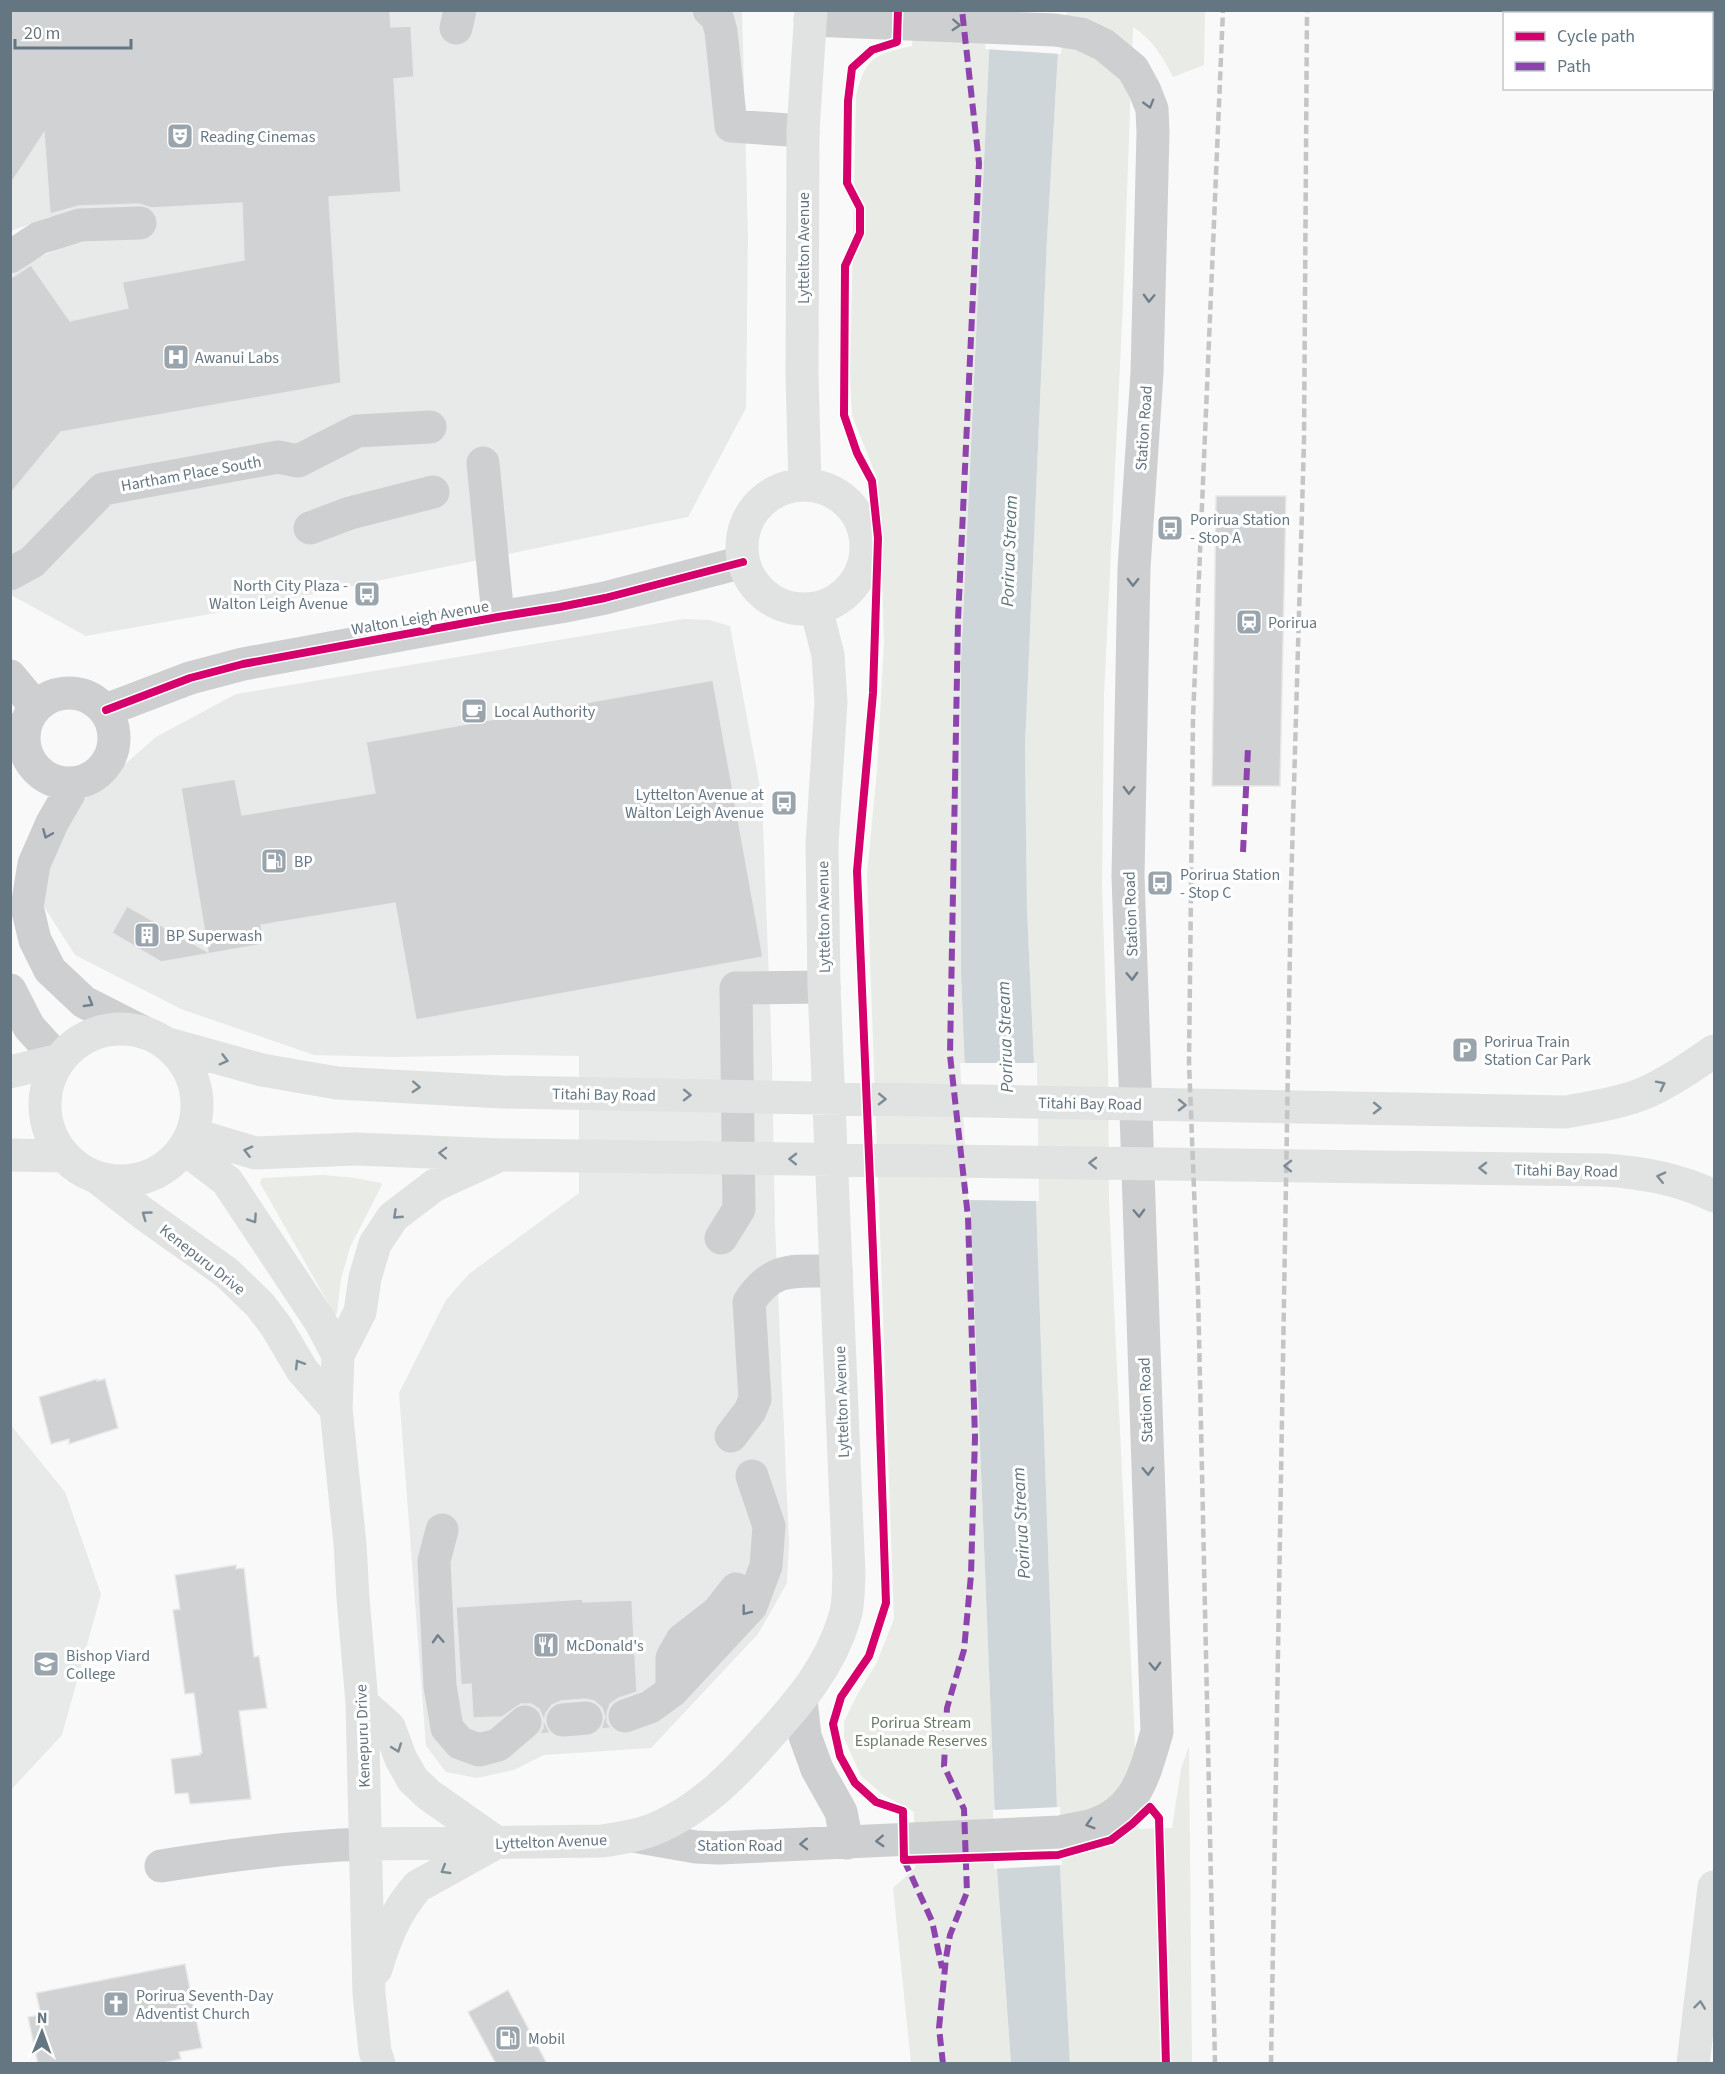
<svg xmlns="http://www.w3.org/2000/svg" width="1725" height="2074" font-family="'Source Sans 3',sans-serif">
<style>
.built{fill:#e8e9e9}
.green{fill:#e8ebe6}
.water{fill:#ced6d9}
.pier{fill:#f9f9f9}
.building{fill:#d0d2d3;stroke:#e8e8e8;stroke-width:1.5}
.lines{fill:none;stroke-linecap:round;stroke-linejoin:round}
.minor{stroke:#cecfd0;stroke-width:33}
.major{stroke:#e1e2e2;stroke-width:33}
.rail{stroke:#c3c5c6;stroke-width:4.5;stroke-dasharray:9 4.5;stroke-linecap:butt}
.quiet{stroke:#8e44ad;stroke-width:6;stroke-dasharray:12 6;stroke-linecap:butt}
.cycleway-casing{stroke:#fff;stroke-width:11}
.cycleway{stroke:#d6006c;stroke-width:8}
.oneway{stroke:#707f8b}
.oneway2{stroke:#7e8c96}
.labels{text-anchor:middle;stroke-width:6;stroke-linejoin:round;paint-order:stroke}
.poi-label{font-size:16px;fill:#657683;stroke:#fff;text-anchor:start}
.street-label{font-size:16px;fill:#657683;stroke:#fff}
.park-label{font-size:16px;fill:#687a64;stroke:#fff}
.water-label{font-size:18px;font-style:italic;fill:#60757c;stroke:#fff}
</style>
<rect width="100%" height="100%" fill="#f9f9f9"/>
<!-- built -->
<path class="built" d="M742 10 748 238 746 408 688 517 260 605 86 636 11 595V276L31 261 142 212 49 217 11 231V11Z
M684 619 709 620 730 626 762 798 772 1059 775 1224 789 1543 787 1583 758 1634 651 1748 544 1755 514 1770 477 1778 446 1772 426 1746 399 1393 446 1300 469 1274 579 1193V1056L503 1055 396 1057 314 1055 181 1009 75 955 43 905 51 852 83 801 156 737 236 694Z
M10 1424 65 1492 101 1594 62 1735 11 1790Z"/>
<!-- green -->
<path class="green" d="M913 11H991L961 662V972L997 1869 1011 2063H911L893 1888 915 1868 914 1812 882 1794 861 1776 844 1738V1722L857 1695 876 1664 894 1619 867 874 877 771 884 642 881 541 877 478 852 415 850 376 856 96C866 56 874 55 912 46Z
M1064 11H1205L1204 65 1173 77C1163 57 1152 39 1133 27L1123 303 1104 695 1102 885 1108 1065 1109 1201 1139 1829 1172 1828 1181 1769 1189 1746 1192 2063H1070L1057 1808 1036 1201 1034 1063 1027 910 1025 746 1047 240 1058 52Z
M323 1175 355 1178 381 1183 382 1185 350 1247 341 1279 337 1313 335 1315 260 1183 262 1178Z"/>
<!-- water -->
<path class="water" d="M991 11H1064L1058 52 1047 240 1025 746 1027 910 1034 1063 1036 1201 1057 1808 1070 2064 1011 2063 997 1869 961 973V662Z"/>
<!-- pier -->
<path class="pier" d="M988 10H1067L1061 54 985 49Z
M960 1063H1037L1039 1201 968 1200Z
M1060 1807 1062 1865 994 1869 993 1810Z"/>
<!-- building -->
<path class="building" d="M10 10H390L391 27 411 26 414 77 394 79 401 192 329 197 341 383 61 432 10 494V279L31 265 70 321 128 308 122 282 244 260 242 203 151 208 139 204 79 206 50 214 44 133 10 185Z
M1216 496H1286L1280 786H1212Z
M713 680 763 957 416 1020 395 903 261 925 264 944 161 962 112 933 127 906 208 952 181 788 235 779 242 815 375 793 366 742Z
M97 1379V1381L105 1379 118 1428 69 1444V1439L51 1444 39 1397Z
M236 1565V1569L244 1568 254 1657 259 1656 267 1708 239 1711 251 1799 190 1804 188 1793 175 1794 171 1759 200 1755V1753H202L194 1693 185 1694 173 1610 180 1609 175 1575Z
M583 1599V1602L632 1600 637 1692 619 1698 610 1704 607 1713V1722L611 1728 601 1729 605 1717 602 1708 594 1701 585 1699 561 1701 552 1705 546 1713 544 1721 550 1733 539 1734 543 1728V1718L539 1709 531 1704H521L502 1717 473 1718 471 1684 461 1685 456 1607Z
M185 1964 202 2048 179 2052 181 2059 159 2064H38L28 2017 41 2015 36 1993Z
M508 1990 547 2064H496L468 2012Z"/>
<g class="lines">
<!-- minor -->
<path class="minor" d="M709 10 717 17 721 31 731 126 803 131
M456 28 460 10
M10 257 39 238 80 225 140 223
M483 463 498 617
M310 528 350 513 433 492
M10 574 32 562 103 489 278 457 298 461 357 431 430 427
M10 676 36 707
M24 738a45 45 0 1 1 90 0a45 45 0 1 1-90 0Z
M106 710 190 678 243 664 498 617 560 607 605 598 743 562
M75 783 52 823 34 864 27 907 35 940 50 970 84 1002 143 1032
M10 990 29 1027 59 1060
M721 1238 739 1209 736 988 824 987
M731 1436 750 1411 755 1399 749 1302C774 1264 796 1272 836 1271
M442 1530 434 1561 440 1686 447 1728 460 1743 479 1750 498 1745 525 1722
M672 1691V1658L682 1640 718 1612 736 1589
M801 1700 805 1736 817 1769 841 1812 847 1843
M625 1716 650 1707 672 1691 751 1606 766 1566 769 1526 752 1476
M563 1720 586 1718
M633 1836 696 1847 719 1848 1060 1832C1071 1829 1082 1828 1093 1825 1138 1810 1145 1772 1157 1732L1128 876 1134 568 1147 373 1153 133 1152 109 1145 91 1133 69 1104 45 1081 34 1055 30 810 20
M161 1866C229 1855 297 1846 366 1844"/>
<!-- major -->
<path class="major" d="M805 485 802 375 803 131 811 10
M742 547a62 62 0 1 1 124 0a62 62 0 1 1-124 0Z
M45 1105a76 76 0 1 1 152 0a76 76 0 1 1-152 0Z
M168 1044 262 1070 337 1083 502 1092 1566 1112C1592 1107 1622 1103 1647 1092 1671 1081 1693 1066 1714 1051
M10 1072 59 1060
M192 1134 255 1153 357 1149 501 1155 1605 1170C1644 1173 1679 1179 1714 1196
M184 1148 227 1181 320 1321 338 1355 336 1409 350 1544 353 1598 362 1703 369 1994 375 2051 379 2064
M10 1155 63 1156
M99 1179 144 1214 227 1273 260 1305 276 1326 302 1370 336 1409
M338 1355 360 1312 365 1278 375 1244 393 1217 435 1185 494 1158
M362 1703 389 1727 401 1759 413 1780 429 1795 496 1842
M366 1844 602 1841C622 1838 641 1835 659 1827 702 1808 734 1775 764 1741 798 1704 831 1666 845 1616 849 1603 848 1589 849 1575L824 987 822 844 831 702 828 655 816 608
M376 1969C385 1939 396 1910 418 1886L492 1845
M1693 2064 1714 1887"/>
<!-- rail -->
<path class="rail" d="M1215 2064 1198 1290 1189 1063 1193 718 1223 10
M1271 2064 1291 889 1304 441 1307 10"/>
<!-- quiet -->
<path class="quiet" d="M1243 852 1248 748
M904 1860 932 1921 942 1968
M943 2064 939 2028 946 1958 950 1935 967 1892 964 1809 944 1766 947 1708 964 1650 971 1575 975 1437 968 1217 950 1055 958 620 979 163 962 10"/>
<defs>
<path id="cycleway" d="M898 10 897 42 872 50 852 68 848 101 847 183 860 208V233L845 266 844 415 857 453 872 481 878 538 873 693 857 871 878 1370 886 1603 869 1656 841 1697 833 1724 840 1756 855 1783 876 1802 903 1811 904 1860 1058 1855 1111 1840 1132 1824 1150 1807 1159 1818 1166 2064
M106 710 190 678 243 664 498 617 560 607 605 598 743 562"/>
</defs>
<!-- cycleway casing -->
<use href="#cycleway" class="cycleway-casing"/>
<!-- cycleway -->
<use href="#cycleway" class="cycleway"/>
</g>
<!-- one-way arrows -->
<defs><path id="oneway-chevron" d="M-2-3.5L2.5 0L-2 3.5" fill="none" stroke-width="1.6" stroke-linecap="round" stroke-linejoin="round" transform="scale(1.5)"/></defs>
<g class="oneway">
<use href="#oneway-chevron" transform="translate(956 25) rotate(3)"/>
<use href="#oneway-chevron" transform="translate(1149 104) rotate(74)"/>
<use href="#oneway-chevron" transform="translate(1149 298) rotate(92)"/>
<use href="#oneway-chevron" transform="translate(1133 582) rotate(91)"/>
<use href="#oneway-chevron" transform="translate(1129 790) rotate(91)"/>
<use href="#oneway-chevron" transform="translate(47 834) rotate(113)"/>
<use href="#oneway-chevron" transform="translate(1132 976) rotate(88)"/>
<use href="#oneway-chevron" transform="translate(89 1003) rotate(31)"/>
<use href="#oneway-chevron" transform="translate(1139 1213) rotate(88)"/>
<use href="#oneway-chevron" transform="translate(1148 1471) rotate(88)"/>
<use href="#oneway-chevron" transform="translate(746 1611) rotate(128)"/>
<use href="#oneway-chevron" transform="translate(438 1639) rotate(-93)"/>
<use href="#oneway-chevron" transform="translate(1155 1666) rotate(88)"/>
<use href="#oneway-chevron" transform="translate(1090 1824) rotate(163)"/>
<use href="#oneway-chevron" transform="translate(880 1841) rotate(177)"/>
<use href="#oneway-chevron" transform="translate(804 1844) rotate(178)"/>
</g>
<g class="oneway2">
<use href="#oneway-chevron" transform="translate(224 1060) rotate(15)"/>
<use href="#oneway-chevron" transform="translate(1661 1085) rotate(-27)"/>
<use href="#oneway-chevron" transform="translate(416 1087) rotate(3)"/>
<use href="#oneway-chevron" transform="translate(687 1095) rotate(1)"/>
<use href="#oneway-chevron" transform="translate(882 1099) rotate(1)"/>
<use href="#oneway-chevron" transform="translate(1182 1105) rotate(1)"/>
<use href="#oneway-chevron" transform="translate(1377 1108) rotate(1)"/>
<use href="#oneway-chevron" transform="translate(248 1151) rotate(-166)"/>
<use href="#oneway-chevron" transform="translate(443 1153) rotate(-178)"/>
<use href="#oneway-chevron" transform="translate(793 1159) rotate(-179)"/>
<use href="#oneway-chevron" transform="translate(1093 1163) rotate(-179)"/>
<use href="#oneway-chevron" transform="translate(1288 1166) rotate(-179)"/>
<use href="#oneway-chevron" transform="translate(1483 1168) rotate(-179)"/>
<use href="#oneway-chevron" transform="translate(1661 1177) rotate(-167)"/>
<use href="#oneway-chevron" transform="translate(146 1215) rotate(-144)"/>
<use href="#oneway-chevron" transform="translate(397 1215) rotate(137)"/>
<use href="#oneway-chevron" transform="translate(253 1219) rotate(56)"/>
<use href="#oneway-chevron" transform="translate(299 1364) rotate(-122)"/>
<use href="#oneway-chevron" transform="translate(397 1748) rotate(70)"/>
<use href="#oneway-chevron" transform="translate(445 1870) rotate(149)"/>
<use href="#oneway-chevron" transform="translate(1700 2005) rotate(-83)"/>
</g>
<!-- icons -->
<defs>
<symbol id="theatre-square" viewBox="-11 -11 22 22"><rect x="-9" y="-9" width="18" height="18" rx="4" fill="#99a4ac" stroke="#fff"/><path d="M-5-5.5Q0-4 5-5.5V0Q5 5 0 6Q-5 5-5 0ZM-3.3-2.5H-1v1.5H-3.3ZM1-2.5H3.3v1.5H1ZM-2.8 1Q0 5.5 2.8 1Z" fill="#fff"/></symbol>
<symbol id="hospital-square" viewBox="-11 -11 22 22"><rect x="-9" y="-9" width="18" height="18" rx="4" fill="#99a4ac" stroke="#fff"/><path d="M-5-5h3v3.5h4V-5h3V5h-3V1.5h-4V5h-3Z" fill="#fff"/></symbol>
<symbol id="bus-square" viewBox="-11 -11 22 22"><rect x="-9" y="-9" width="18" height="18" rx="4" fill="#99a4ac" stroke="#fff"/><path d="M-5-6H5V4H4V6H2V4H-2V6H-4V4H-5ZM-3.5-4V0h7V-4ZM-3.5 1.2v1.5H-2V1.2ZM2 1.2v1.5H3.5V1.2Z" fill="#fff"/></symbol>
<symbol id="station-square" viewBox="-11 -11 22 22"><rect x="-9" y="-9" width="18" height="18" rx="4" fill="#99a4ac" stroke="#fff"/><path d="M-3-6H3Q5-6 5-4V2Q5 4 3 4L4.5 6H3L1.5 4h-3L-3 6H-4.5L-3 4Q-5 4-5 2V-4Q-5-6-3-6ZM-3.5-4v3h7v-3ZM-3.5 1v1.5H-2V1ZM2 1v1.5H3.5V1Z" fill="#fff"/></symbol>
<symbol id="cafe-square" viewBox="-11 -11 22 22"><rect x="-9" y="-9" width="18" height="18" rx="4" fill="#99a4ac" stroke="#fff"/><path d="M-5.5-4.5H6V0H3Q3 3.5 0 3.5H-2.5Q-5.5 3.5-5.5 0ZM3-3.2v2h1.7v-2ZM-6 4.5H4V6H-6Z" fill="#fff"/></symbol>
<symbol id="fuel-square" viewBox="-11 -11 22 22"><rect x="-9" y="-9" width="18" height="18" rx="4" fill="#99a4ac" stroke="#fff"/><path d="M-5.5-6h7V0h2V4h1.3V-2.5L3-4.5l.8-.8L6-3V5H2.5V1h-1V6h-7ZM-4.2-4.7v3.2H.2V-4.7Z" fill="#fff"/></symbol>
<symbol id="building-square" viewBox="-11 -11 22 22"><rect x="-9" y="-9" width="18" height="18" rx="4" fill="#99a4ac" stroke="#fff"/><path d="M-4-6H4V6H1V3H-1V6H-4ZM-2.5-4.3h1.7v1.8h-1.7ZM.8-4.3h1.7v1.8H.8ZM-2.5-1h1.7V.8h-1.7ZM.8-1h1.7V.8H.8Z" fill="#fff"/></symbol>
<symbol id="parking-square" viewBox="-11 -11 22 22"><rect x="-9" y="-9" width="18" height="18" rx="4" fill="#99a4ac" stroke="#fff"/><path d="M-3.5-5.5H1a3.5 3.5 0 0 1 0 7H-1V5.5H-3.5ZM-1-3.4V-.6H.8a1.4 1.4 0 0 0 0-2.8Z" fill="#fff"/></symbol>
<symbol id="restaurant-square" viewBox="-11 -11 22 22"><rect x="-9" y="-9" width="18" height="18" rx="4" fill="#99a4ac" stroke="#fff"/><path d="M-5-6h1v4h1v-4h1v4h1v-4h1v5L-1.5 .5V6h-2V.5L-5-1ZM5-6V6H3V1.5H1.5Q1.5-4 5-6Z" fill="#fff"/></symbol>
<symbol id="school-square" viewBox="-11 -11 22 22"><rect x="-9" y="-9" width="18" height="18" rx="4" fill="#99a4ac" stroke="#fff"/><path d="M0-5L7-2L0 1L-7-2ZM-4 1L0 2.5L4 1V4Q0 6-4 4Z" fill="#fff"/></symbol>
<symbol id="church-square" viewBox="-11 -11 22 22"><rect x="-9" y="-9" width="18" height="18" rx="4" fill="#99a4ac" stroke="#fff"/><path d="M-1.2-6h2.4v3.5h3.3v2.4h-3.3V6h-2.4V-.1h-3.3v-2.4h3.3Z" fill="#fff"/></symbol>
</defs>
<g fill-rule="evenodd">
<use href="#theatre-square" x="165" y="121" width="30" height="30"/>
<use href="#hospital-square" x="161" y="342" width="30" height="30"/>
<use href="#bus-square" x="1155" y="513" width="30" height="30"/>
<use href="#bus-square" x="352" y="579" width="30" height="30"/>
<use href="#station-square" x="1234" y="607" width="30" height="30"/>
<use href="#cafe-square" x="459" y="696" width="30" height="30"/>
<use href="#bus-square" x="769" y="788" width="30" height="30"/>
<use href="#fuel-square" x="259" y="846" width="30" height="30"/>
<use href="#bus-square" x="1145" y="868" width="30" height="30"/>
<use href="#building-square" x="132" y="920" width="30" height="30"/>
<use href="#parking-square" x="1450" y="1035" width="30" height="30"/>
<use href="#restaurant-square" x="531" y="1630" width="30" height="30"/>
<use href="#school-square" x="31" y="1649" width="30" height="30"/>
<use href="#church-square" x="101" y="1989" width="30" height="30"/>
<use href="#fuel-square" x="493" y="2023" width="30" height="30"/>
</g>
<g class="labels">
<!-- poi labels -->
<g class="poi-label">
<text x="200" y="142">Reading Cinemas</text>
<text x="195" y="363">Awanui Labs</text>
<text x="1190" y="525">Porirua Station<tspan x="1190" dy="18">- Stop A</tspan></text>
<text x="348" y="591" text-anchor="end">North City Plaza -<tspan x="348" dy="18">Walton Leigh Avenue</tspan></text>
<text x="1268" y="628">Porirua</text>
<text x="494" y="717">Local Authority</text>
<text x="764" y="800" text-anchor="end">Lyttelton Avenue at<tspan x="764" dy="18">Walton Leigh Avenue</tspan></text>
<text x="294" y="867">BP</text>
<text x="1180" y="880">Porirua Station<tspan x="1180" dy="18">- Stop C</tspan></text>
<text x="166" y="941">BP Superwash</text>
<text x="1484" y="1047">Porirua Train<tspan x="1484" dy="18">Station Car Park</tspan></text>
<text x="566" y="1651">McDonald's</text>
<text x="66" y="1661">Bishop Viard<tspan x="66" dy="18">College</tspan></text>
<text x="136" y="2001">Porirua Seventh-Day<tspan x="136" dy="18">Adventist Church</tspan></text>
<text x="528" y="2044">Mobil</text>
</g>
<!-- street labels -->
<g class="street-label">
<text transform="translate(803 248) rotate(-90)" y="6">Lyttelton Avenue</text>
<text transform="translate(1143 428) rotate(-86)" y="6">Station Road</text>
<text transform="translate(191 473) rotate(-10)" y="6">Hartham Place South</text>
<text transform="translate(420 617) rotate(-10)" y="6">Walton Leigh Avenue</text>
<text transform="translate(1130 914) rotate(-92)" y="6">Station Road</text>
<text transform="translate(823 917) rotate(-91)" y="6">Lyttelton Avenue</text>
<text transform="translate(604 1094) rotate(1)" y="6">Titahi Bay Road</text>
<text transform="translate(1090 1103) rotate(1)" y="6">Titahi Bay Road</text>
<text transform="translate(1566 1170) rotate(1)" y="6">Titahi Bay Road</text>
<text transform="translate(203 1259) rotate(38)" y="6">Kenepuru Drive</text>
<text transform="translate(1145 1400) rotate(-92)" y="6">Station Road</text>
<text transform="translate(841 1402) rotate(-92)" y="6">Lyttelton Avenue</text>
<text transform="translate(362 1736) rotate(-92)" y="6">Kenepuru Drive</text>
<text transform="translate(551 1841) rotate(-2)" y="6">Lyttelton Avenue</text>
<text x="740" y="1851">Station Road</text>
</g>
<!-- park labels -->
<g class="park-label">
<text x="921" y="1728">Porirua Stream<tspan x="921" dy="18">Esplanade Reserves</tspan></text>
</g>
<!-- water labels -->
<g class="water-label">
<text transform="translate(1009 551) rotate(-88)" y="6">Porirua Stream</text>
<text transform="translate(1005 1037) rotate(-92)" y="6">Porirua Stream</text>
<text transform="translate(1021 1523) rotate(-93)" y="6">Porirua Stream</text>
</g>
</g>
<!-- border -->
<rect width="1725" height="2074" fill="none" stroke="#657683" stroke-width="24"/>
<!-- legend -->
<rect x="1503" y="12" width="210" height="78" fill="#ffffff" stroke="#c1c8cd" stroke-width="1.5"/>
<rect x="1515" y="32" width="30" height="9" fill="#d6006c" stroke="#c1c8cd" stroke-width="1.5"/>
<text x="1557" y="42" font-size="18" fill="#657683">Cycle path</text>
<rect x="1515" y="62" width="30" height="9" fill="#8e44ad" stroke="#c1c8cd" stroke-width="1.5"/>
<text x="1557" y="72" font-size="18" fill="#657683">Path</text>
<!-- north arrow -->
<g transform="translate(42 2032) rotate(1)" stroke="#ffffff" stroke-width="4.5" paint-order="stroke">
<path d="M0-4.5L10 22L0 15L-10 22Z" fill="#657683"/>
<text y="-9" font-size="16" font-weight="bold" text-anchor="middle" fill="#657683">N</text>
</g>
<!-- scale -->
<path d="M15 39v9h116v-9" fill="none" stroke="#657683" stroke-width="3"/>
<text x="24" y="39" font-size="18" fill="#657683" stroke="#ffffff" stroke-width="4.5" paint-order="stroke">20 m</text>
</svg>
